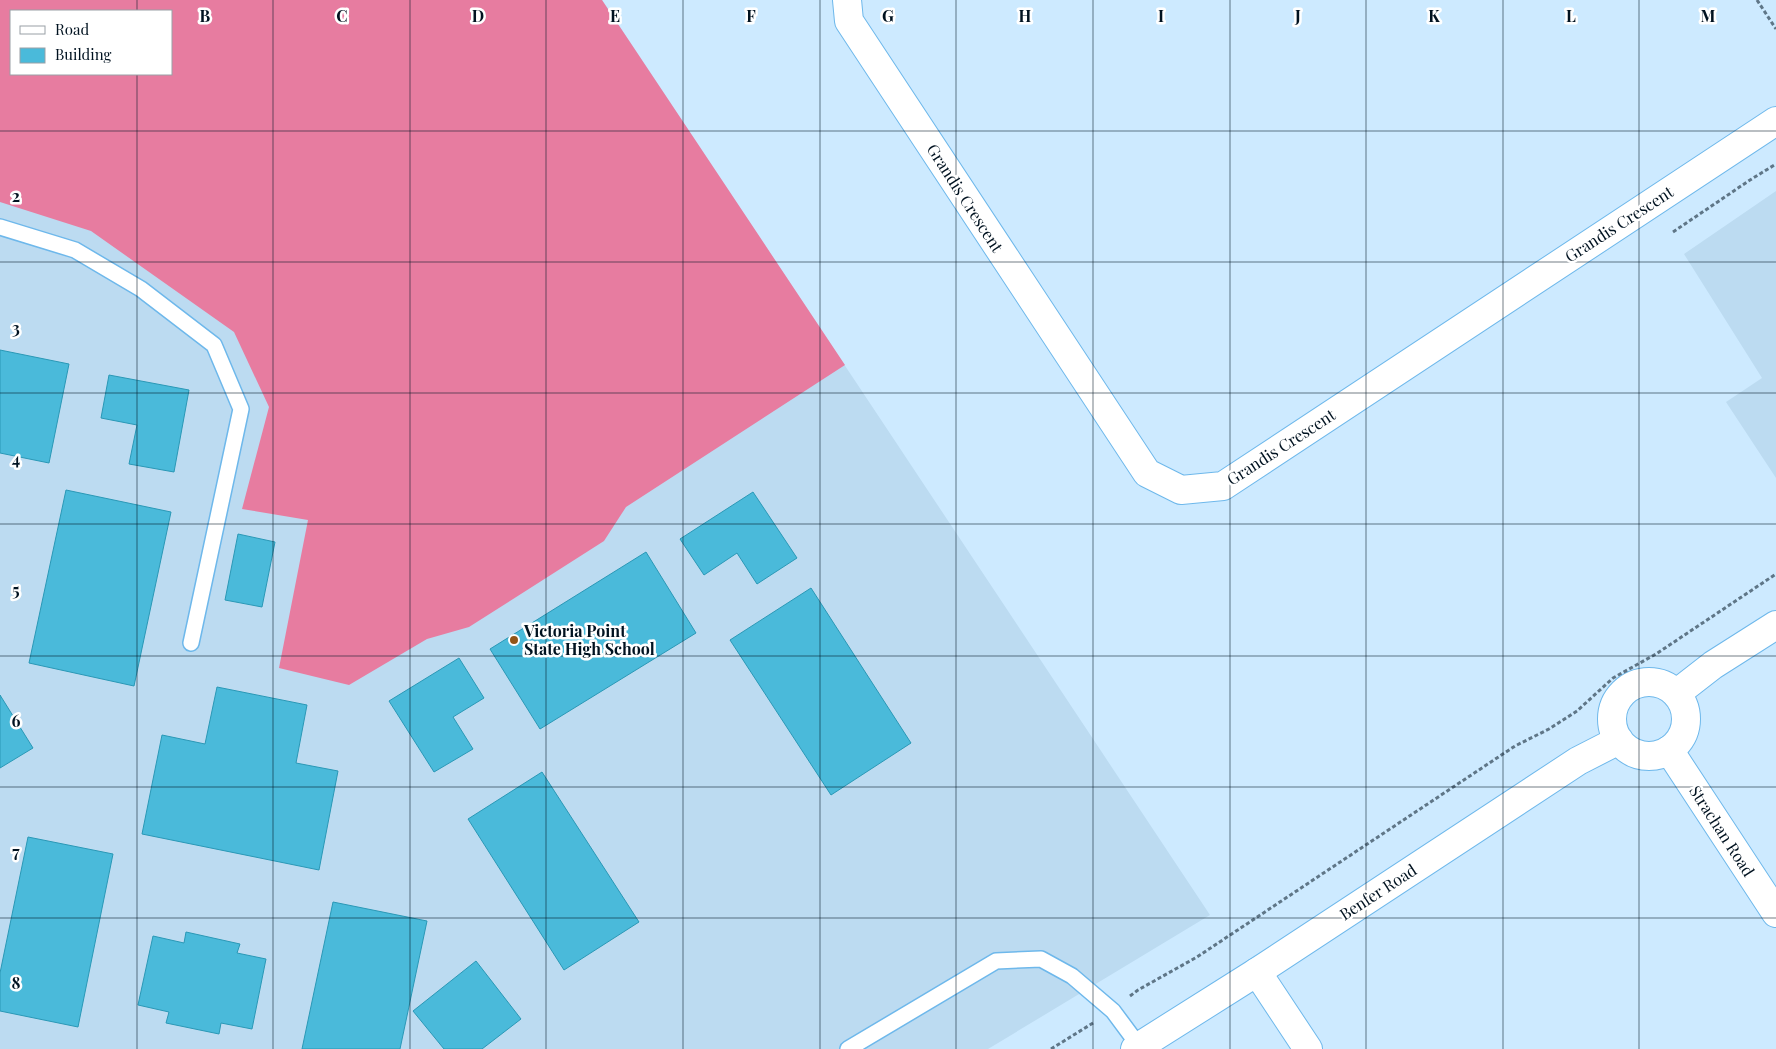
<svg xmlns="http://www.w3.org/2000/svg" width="1776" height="1049" font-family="'Playfair Display',serif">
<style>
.built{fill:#bcdbf1;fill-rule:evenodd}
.forest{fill:#e77ca0;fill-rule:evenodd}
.building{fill:#4abada;stroke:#2a98b6}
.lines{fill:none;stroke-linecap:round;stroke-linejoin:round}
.lane-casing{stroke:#6eb8eb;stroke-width:18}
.street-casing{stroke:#6eb8eb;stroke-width:30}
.secondary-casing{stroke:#6eb8eb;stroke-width:30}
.path{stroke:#5f7687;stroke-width:3;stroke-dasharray:4 2.5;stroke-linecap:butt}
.lane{stroke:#fff;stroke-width:15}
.street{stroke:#fff;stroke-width:28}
.secondary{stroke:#fff;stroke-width:28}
.grid{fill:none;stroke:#001220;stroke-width:1;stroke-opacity:0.55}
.poi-dot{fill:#925518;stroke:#fff;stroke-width:2}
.labels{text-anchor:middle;stroke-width:5;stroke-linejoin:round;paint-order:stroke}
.street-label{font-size:16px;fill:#001220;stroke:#fff}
.poi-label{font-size:16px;font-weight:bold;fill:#001220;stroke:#fff;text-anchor:start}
.grid-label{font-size:16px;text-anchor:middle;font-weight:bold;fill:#001220;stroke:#fff;stroke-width:5;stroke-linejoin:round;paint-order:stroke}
</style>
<rect width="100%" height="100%" fill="#cdeaff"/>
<!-- built -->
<path class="built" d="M0 0H602L1210 915 988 1049H0ZM11 11H171V74H11Z
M1776 191V478L1726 402 1762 378 1684 254Z"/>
<!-- forest -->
<path class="forest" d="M0 0H602L845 365 626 507 604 541 469 627 427 639 349 685 279 668 308 520 242 509 269 407 234 332 91 231 0 202ZM11 11H171V74H11Z"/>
<!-- building -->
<path class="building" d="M0 350 69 364 49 463 0 453Z
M109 375 189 390 174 472 129 464 137 425 101 418Z
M66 490 171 512 134 686 29 663Z
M753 492 797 558 757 584 737 553 704 575 680 539Z
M238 534 275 542 262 607 225 600Z
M646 552 696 633 540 729 490 649Z
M811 588 911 743 831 795 730 640Z
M459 658 484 698 453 717 473 749 434 772 389 701Z
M217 687 307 705 296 763 338 771 319 870 142 834 162 735 205 744Z
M0 695 33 748 0 768Z
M542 772 639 922 564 970 468 819Z
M28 837 113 854 78 1027 0 1011V973Z
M333 902 427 921 400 1049H302Z
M186 932 240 944 237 953 266 959 252 1029 221 1023 219 1034 166 1023 169 1012 138 1005 153 936 184 943Z
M476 961 521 1019 482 1049H444L413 1011Z"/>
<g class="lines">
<defs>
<path id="lane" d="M0 227 75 250 141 289 214 345 241 409 191 643
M848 1049 996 961 1041 959 1072 976 1113 1011 1139 1046"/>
<path id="street" d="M847 0 849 21 1147 473 1181 490 1223 486 1776 121
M1669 750 1776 913
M1257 972 1308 1049"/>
<path id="secondary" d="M1612 719a37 37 0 1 1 74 0a37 37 0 1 1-74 0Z
M1677 693 1713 665 1776 625
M1135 1049 1257 972 1578 761 1619 740"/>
</defs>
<!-- lane casing -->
<use href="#lane" class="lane-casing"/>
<!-- street casing -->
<use href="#street" class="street-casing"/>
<!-- secondary casing -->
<use href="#secondary" class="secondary-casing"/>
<!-- path -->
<path class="path" d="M1757 0 1776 29
M1673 232 1750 180 1776 164
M1130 996 1138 990 1197 957 1515 746 1549 729 1577 711 1613 678 1656 654 1776 574
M1051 1049 1093 1023"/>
<!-- lane -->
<use href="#lane" class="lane"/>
<!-- street -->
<use href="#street" class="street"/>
<!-- secondary -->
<use href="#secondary" class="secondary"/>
</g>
<!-- grid -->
<path class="grid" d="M137 0V11M273 0V1049M410 0V1049M546 0V1049M683 0V1049M820 0V1049M956 0V1049M1093 0V1049M1230 0V1049M1366 0V1049M1503 0V1049M1639 0V1049M137 74V1049M0 131H1776M0 262H1776M0 393H1776M0 524H1776M0 656H1776M0 787H1776M0 918H1776"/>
<!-- markers -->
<circle class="poi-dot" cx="514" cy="640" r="5"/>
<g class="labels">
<!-- street labels -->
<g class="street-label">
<text transform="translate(965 198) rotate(57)" y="6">Grandis Crescent</text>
<text transform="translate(1619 224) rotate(-33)" y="6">Grandis Crescent</text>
<text transform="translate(1281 447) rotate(-33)" y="6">Grandis Crescent</text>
<text transform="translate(1722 831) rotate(57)" y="6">Strachan Road</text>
<text transform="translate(1378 892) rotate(-33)" y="6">Benfer Road</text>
</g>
<!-- poi labels -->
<g class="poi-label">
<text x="524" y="637">Victoria Point<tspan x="524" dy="18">State High School</tspan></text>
</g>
</g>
<g class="grid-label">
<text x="205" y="22">B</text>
<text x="342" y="22">C</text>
<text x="478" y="22">D</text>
<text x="615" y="22">E</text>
<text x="751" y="22">F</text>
<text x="888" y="22">G</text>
<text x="1025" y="22">H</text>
<text x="1161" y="22">I</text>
<text x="1298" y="22">J</text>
<text x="1434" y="22">K</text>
<text x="1571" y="22">L</text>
<text x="1708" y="22">M</text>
<text x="16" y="202">2</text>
<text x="16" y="334">3</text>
<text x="16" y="465">4</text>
<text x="16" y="596">5</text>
<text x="16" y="727">6</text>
<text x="16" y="858">7</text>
<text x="16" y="989">8</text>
</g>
<!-- legend -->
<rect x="10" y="10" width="162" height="65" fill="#ffffff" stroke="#99a0a6"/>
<rect x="20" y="26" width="25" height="8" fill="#ffffff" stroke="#99a0a6"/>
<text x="55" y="35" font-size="15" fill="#001220">Road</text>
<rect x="20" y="48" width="25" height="15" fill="#4abada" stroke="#99a0a6"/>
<text x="55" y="60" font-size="15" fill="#001220">Building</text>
</svg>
